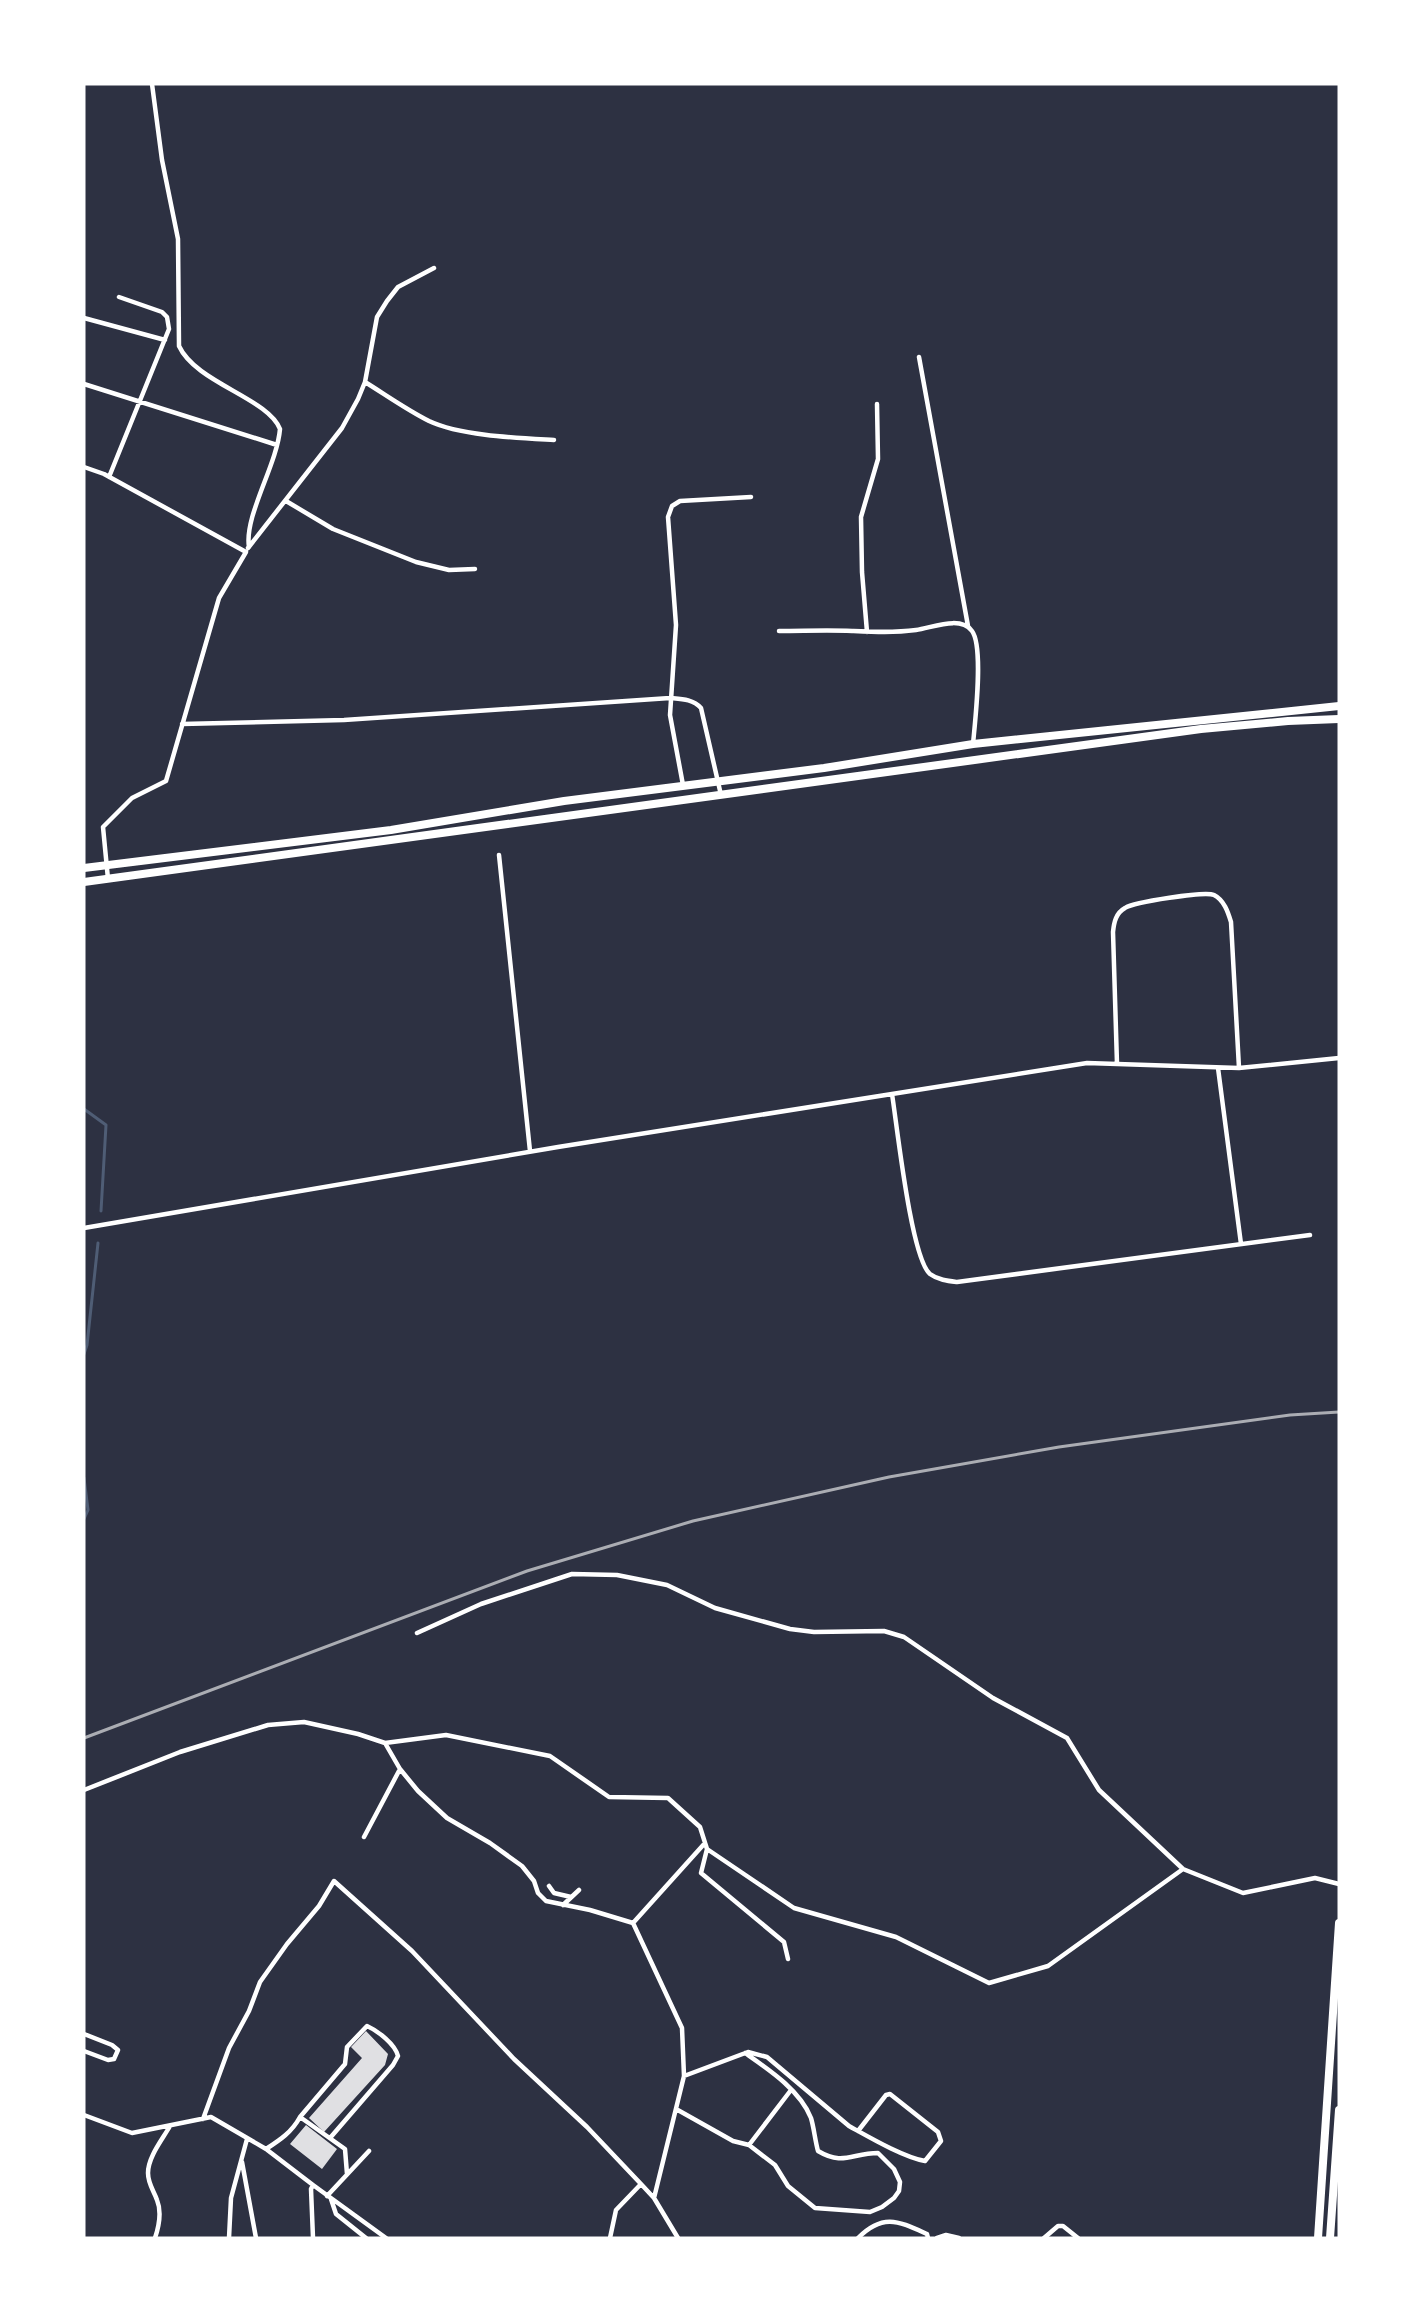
<svg xmlns="http://www.w3.org/2000/svg" width="1423" height="2322" font-family="'Space Grotesk',sans-serif">
<style>
.lines{fill:none;stroke-linecap:round;stroke-linejoin:round}
.stream{stroke:#4f5d75;stroke-width:3}
.building{fill:#e0e0e3}
.minor{stroke:#fff;stroke-width:4.5}
.primary{stroke:#fff;stroke-width:8}
.rail{stroke:#abadb3;stroke-width:3}
</style>
<rect width="100%" height="100%" fill="#2d3142"/>
<g class="lines">
<!-- stream -->
<path class="stream" d="M84 1109 106 1125 101 1211
M84 1354 87 1345 98 1243
M84 1478 88 1510 84 1519"/>
</g>
<!-- building -->
<path class="building" d="M366 2031 388 2054 385 2065 324 2132 309 2118 362 2058 351 2047Z
M306 2125 337 2149 322 2169 290 2144Z"/>
<g class="lines">
<!-- minor -->
<path class="minor" d="M152 84 162 160 178 239 179 346C196 383 268 398 280 429 277 465 244 516 249 547
M84 318 165 340
M919 357 968 626
M365 382C386 395 407 410 429 421 461 436 518 438 554 440
M84 384 277 445
M84 467 104 474 246 552 219 598 166 781 132 798 103 827 108 879
M109 477 169 329 167 317 162 312 119 297
M286 501 333 529 416 562 449 570 475 569
M248 548 342 428 358 399 365 382 377 317 387 301 398 287 434 268
M779 631C804 631 828 630 852 631 874 632 894 633 916 630 932 628 960 615 972 631 984 647 975 722 973 744
M867 632 862 572 861 517 878 459 877 404
M182 724 344 720 670 698C681 699 693 699 701 708L721 795
M683 785 670 715 676 625 668 517 672 506 680 501 751 497
M499 855 530 1151
M1117 1064 1113 932C1114 922 1116 913 1125 908 1134 902 1205 891 1214 895 1224 900 1228 912 1231 922L1239 1068
M1218 1068 1241 1244
M892 1094C897 1125 911 1258 930 1274 938 1280 948 1281 957 1282L1310 1235
M84 1228 558 1147 1087 1063 1239 1068 1339 1058
M417 1633 481 1604 572 1574 617 1575 667 1585 715 1608 790 1629 814 1632 884 1631 904 1637 993 1698 1067 1738 1099 1790 1183 1869
M385 1743 446 1735 550 1756 609 1797 668 1798 700 1827 707 1849 701 1873 784 1942 788 1959
M400 1769 418 1791 447 1818 490 1843 522 1866 534 1881 538 1893 546 1901 590 1910 633 1923
M84 1790 180 1752 268 1725 304 1722 358 1734 385 1743 400 1769 364 1837
M707 1849 794 1908 896 1937 989 1983 1048 1966 1183 1869 1243 1893 1315 1878 1339 1884
M549 1886 554 1893 571 1897
M563 1905 579 1890
M84 2034 112 2045 118 2050 114 2059 108 2060 84 2051
M684 2076 748 2052 767 2057 849 2126C869 2137 903 2157 925 2161L941 2141 938 2132 890 2094 886 2095 858 2131
M676 2109 733 2141 749 2145 775 2165 788 2186 815 2208 870 2212 882 2207 894 2198 899 2191 900 2182 894 2169 878 2153C852 2153 843 2166 818 2151 815 2140 814 2128 811 2118 800 2090 768 2069 745 2053
M84 2115 132 2133 211 2117 266 2149 313 2185 311 2189 313 2238
M300 2117 345 2149 347 2174
M203 2119 229 2048 249 2011 260 1982 287 1944 319 1906 334 1881 412 1951 514 2059 587 2127 641 2184 654 2198 678 2238
M749 2145 791 2090
M266 2149C280 2140 292 2132 300 2117L345 2064 347 2047 367 2026C378 2031 395 2044 398 2056L393 2065 330 2138
M242 2162 256 2238
M313 2185 386 2238
M327 2196 369 2151
M654 2198 684 2076 682 2028 633 1923 705 1843
M331 2199 336 2214 366 2238
M155 2238C159 2226 162 2212 157 2200 154 2191 148 2184 148 2173 148 2157 162 2140 170 2126
M229 2238 231 2198 247 2139
M610 2238 616 2210 641 2184
M858 2238C883 2213 898 2221 927 2234L928 2238
M937 2238 946 2235 959 2238
M1044 2238 1058 2226H1063L1078 2238"/>
<!-- primary -->
<path class="primary" d="M84 868 391 830 564 801 824 768 973 744 1339 706
M84 882 1201 729 1288 721 1339 719
M1318 2238 1339 1923
M1330 2238 1339 2110"/>
<!-- rail -->
<path class="rail" d="M84 1738 527 1571 693 1521 889 1477 1059 1447 1290 1415 1339 1412"/>
</g>
<!-- border -->
<rect width="1423" height="2322" fill="none" stroke="#ffffff" stroke-width="171"/>
</svg>
